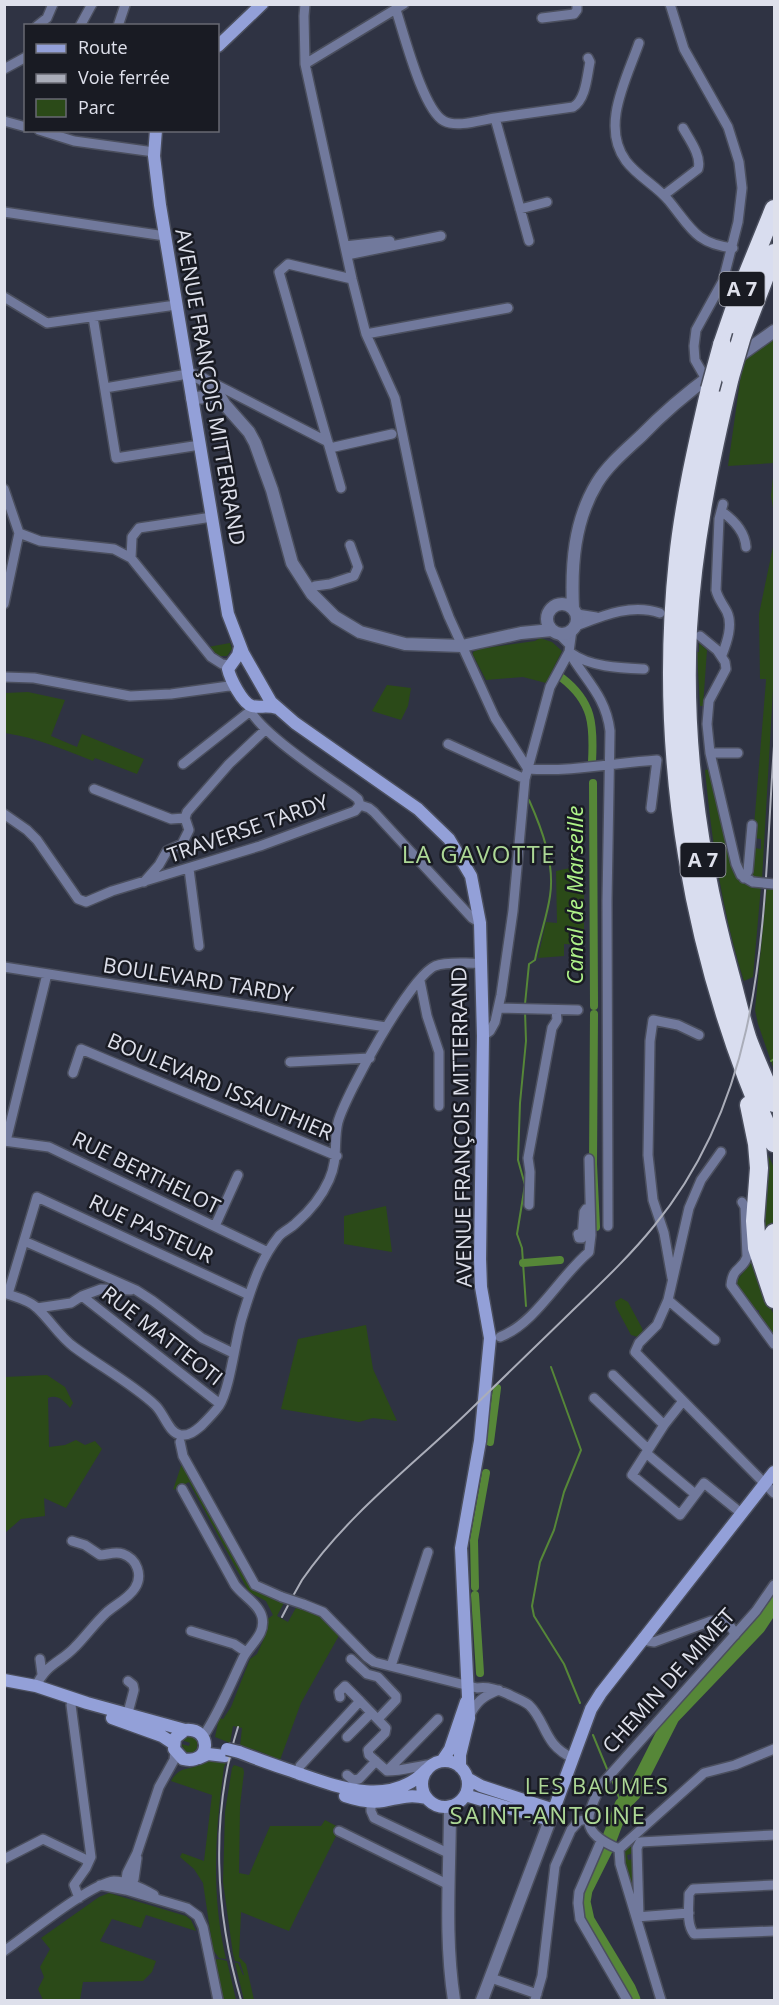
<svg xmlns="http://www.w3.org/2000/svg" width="779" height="2005" font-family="'Open Sans',sans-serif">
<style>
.green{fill:#2b4a18}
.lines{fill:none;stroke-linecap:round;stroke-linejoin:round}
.stream{stroke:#568738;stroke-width:2}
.canal{stroke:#568738;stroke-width:8}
.river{stroke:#568738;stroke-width:15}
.minor-casing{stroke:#4b4f5e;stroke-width:12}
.tertiary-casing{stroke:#4b4f5e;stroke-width:15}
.secondary-casing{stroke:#4b4f5e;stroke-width:15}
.motorway-casing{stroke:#4b4f5e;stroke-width:21}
.minor{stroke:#71799c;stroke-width:9}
.tertiary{stroke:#71799c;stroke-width:12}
.secondary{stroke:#93a0d8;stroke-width:12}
.motorway{stroke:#d9ddef;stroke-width:18}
.rail{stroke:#aaadb9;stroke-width:2}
.minor-bridge-casing{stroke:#4b4f5e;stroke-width:12;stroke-linecap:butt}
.secondary-bridge-casing{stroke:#4b4f5e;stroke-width:15;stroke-linecap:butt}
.motorway-bridge-casing{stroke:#4b4f5e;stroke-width:21;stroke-linecap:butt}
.minor-bridge{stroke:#71799c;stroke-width:9}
.secondary-bridge{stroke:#93a0d8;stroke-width:12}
.motorway-bridge{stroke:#d9ddef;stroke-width:18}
.labels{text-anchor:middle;stroke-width:5;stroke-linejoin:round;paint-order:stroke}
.shield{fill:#191b23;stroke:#a3a5af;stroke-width:1.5}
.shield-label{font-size:20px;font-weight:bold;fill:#dee0eb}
.street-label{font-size:21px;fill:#dee0eb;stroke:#191b23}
.water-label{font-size:22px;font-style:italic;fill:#aff389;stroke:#191b23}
.neighbourhood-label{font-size:22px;letter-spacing:1.5px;fill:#acd795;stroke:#191b23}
.quarter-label{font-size:24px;letter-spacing:1.5px;fill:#acd795;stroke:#191b23}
</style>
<rect width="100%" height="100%" fill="#2f3343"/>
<!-- green -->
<path class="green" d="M774 339V463L728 466 742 367 747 357Z
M774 468V672L762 879 751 876 755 848 761 849V839L753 838 766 681V679H760L759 614 774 542V514L771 496Z
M540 638 552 642 562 651 546 683 523 677 486 680 473 655V652L479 649 535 641Z
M230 643 232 649 227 656H217L208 647Z
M699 643 707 650 703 706H700L697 652H699Z
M387 685 411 688 408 706 401 720 372 711Z
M28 692 65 700 51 736 77 747 82 734 144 759 137 774 95 758 93 761C62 749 38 738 5 733V693Z
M709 769 733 871 743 882 761 886 753 977 744 981C722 911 712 842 705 770Z
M584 865V945L564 944V956L538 958 546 922 557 923 556 871Z
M767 886 774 887 773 927 774 1070 758 1024 755 1010Z
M742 1098 749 1119 764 1295 774 1315V1340L759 1319V1310H751L734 1284 749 1265 747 1237 750 1161Z
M765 1148 774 1168V1227L764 1234 760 1218Z
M386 1206 392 1252 344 1244V1216Z
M621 1298 628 1302 642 1328 643 1332 638 1337 631 1335 616 1307 615 1302Z
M366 1325 373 1369 397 1421 373 1418 359 1422 281 1409 298 1339Z
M47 1375 65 1387 73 1403 70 1408C64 1401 58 1394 48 1398L49 1447 65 1445 76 1440 85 1445 95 1441 102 1449 66 1508 44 1498 45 1516 21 1519 5 1533V1377Z
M183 1460 253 1588 286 1599 277 1616 288 1622 298 1604 320 1614 341 1632 301 1703 280 1760 256 1750 240 1746 242 1728 233 1726 230 1743 215 1737 219 1718 223 1719 231 1707 250 1659 257 1654 266 1634V1620L273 1615 266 1601 249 1592 189 1482 173 1490Z
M192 1736 197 1740V1748L193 1753 186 1752 181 1744 189 1746 190 1743 182 1740 186 1737Z
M217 1759 226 1763 224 1767C215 1832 211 1895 226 1959L219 1958 213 1950 203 1883 194 1869 180 1857 182 1853 204 1861 212 1795 171 1781C180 1766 186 1771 199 1765 206 1762 209 1760 217 1759Z
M234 1765 243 1768 244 1772 240 1806 239 1873 249 1875 270 1826H321L325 1820 340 1828 289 1931 241 1912 239 1957 246 1964 254 2000H244L235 1963H238L243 1975H244L240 1962 235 1961 233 1954 223 1882 225 1812 232 1768Z
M633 1845 631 1854 627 1855 628 1860 633 1859 637 1908C633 1895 621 1868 623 1856 625 1850 629 1848 633 1845Z
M109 1893 186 1916 191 1920 196 1931 146 1915 141 1928 112 1919 100 1941 156 1961 152 1972 143 1981 83 1982 80 2000H43L38 1989 44 1977 40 1967 50 1949 41 1938 99 1897Z
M219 1959 227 1961 236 2000H224L214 1960Z"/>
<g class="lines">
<!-- stream -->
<path class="stream" d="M525 1004 529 964 535 960C539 938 547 917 550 896 555 864 542 829 529 800
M525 1011 526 1041 520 1103 518 1160 525 1185 517 1234 522 1248 526 1306
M771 1061 774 1059
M551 1367 581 1450 564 1492 554 1530 540 1562 532 1606 534 1616 564 1664 580 1703
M593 1735 607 1769
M612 1780 622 1805"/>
<!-- canal -->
<path class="canal" d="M562 678C593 702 594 725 592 762
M593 783 594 1006
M594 1014 593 1164 596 1227
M523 1263 560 1260
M490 1442 497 1388
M475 1587 474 1540 486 1473
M475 1595 480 1673"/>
<!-- river -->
<path class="river" d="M633 2000 628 1988 587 1920 583 1902 585 1890 606 1848 622 1805 633 1794 672 1717 758 1627 774 1603"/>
<defs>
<path id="minor" d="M305 4 304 16 305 64 352 279 366 334 395 398 430 568 449 617 495 718 528 769
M670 4 684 49 728 127 739 162 742 188 738 222 723 281 696 330 694 346 695 360 706 379
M396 10C404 34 423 110 444 121 457 128 481 120 495 118L529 241
M542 18 574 14 577 10V4
M37 26 47 18 53 4
M80 26 92 4
M118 26 125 5
M639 43C627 78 600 126 626 161 638 177 657 186 669 201 691 228 696 244 733 248
M305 64 404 4
M4 69 26 57
M495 118 573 107C586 100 587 75 590 62L588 58
M4 121 26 127
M39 130 74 141 154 152
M664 195 698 169C702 156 689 139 683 128
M520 209 547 202
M4 212 165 236
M345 246 390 241
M347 255 441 236
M4 297 47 323 176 305
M93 317 116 458 200 445
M366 334 508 308
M105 388 188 374
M212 389 213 385H217L328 442
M330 448 392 434
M341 488 279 272 288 264 352 279
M4 489 19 533
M721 511C734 520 745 532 746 547
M19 533 40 541 114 549 131 558 211 657 222 664 229 665
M131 558 132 537 139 528 212 517
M315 586 330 584 354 576 358 567 350 545
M4 604 19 533
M577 614 596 617
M576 626C602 616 631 603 660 613
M559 634 570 645
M700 636 717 650 725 662 726 669 709 701 707 724 710 753 736 864 741 875 753 882
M569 652C585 680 606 696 610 731L607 901 608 1226
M571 653C590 667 620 668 644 669
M722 655C727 642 733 625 727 612 723 604 718 599 716 590L719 519 723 504
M4 677 34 678 130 696 171 694 229 686 236 688
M248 704C251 728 331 779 353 795L358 799 360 805
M448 744 525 779
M710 753H738
M183 764 254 708
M528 769C571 772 614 763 657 760L651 808
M94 789 171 819 185 818
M360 805 369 808 374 812 472 918 480 923
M4 814 27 830 37 840 78 899 86 902 112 891 260 846 355 811 360 805
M189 869 199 946
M744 878 748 871 752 825
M144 882 159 865 167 851 182 844 189 830 185 818 187 812 229 764 265 730
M4 967 386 1027
M420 981 427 1016 439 1052V1106
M498 1008 578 1010
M483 1036 490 1031 495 1022 501 995 513 911 525 779 550 687 569 652 572 630
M290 1062 370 1058
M73 1073 81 1049 337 1156
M4 1141 49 1147 268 1252
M6 1141 47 974
M721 1152 701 1180 689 1208 668 1300 657 1325 639 1343 635 1352 774 1493
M742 1202 745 1207 747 1257C742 1271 733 1266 731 1285L774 1344
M529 1205 530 1172 528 1158 552 1028 557 1020 556 1010
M215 1226 238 1175
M578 1234 579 1238H582L584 1212 586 1209 590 1211
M24 1241 136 1290 153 1301 202 1338 233 1353
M672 1278 664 1233 653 1200 648 1155 650 1041 653 1020 678 1025 699 1035
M4 1293C15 1297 29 1300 37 1308 51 1321 59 1336 74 1347 101 1367 131 1383 155 1405 164 1413 169 1434 181 1435 189 1436 195 1431 201 1426 207 1420 214 1413 219 1406 230 1389 235 1341 242 1318 251 1289 259 1261 279 1236 284 1231 291 1228 296 1223 311 1210 321 1198 329 1180 339 1158 333 1142 338 1122 346 1094 410 977 435 966 448 961 467 964 480 963
M8 1294 37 1197 249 1295
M82 1296 220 1404
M668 1300 715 1340
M37 1308 71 1303 82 1296 101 1289 131 1290
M500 1337C536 1323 559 1277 589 1252L591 1235 589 1159
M613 1375 664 1425
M594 1398 648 1449
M683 1401 664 1425 632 1475 680 1515 704 1483 741 1513
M180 1442 183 1456 255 1585 282 1597
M646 1453 695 1494
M182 1489 235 1585C243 1596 259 1604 262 1617 266 1635 250 1644 243 1658 231 1683 221 1708 206 1732L202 1735
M303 1604 323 1612 367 1657 374 1662 477 1688C488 1686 498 1690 508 1694 515 1698 523 1700 529 1705 547 1722 543 1745 573 1758
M191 1631 234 1644 246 1652
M643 1637 648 1641 654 1642 711 1621C724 1619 730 1622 735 1635
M40 1659 42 1674
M351 1659 367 1674 378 1677 396 1696V1700L378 1719
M391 1666 428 1552
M36 1686C47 1663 60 1663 75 1647 86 1636 95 1623 107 1612 115 1605 129 1598 135 1588 143 1575 137 1559 123 1554 115 1551 107 1555 100 1555L85 1545 72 1541
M340 1697 339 1692 345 1686 360 1701
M74 1699 71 1705 91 1857 86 1868 74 1885 79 1898
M469 1717C476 1702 483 1696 499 1690
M126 1720 134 1690 133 1685 128 1681
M347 1737 371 1713
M300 1766 360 1701 386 1728 385 1733 368 1750 369 1755 387 1771C402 1771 417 1766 433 1764
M387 1771 438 1719
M347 1775 353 1780 359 1779 376 1761
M371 1801V1811L374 1818 450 1854
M339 1831 447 1884
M601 1841 579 1892 578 1903 580 1919 627 2000
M619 1849C579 1832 585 1819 601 1785L756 1611 774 1585
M619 1849 704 1773 735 1765 774 1749
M619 1849 620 1864 661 2000
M4 1859 43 1839 89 1861
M100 1885 126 1890 187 1908 198 1916 203 1927 218 2000
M774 1885 693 1889 689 1894C689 1906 686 1924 694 1934L774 1931
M125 1887 127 1873 137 1853 159 1787 174 1760 175 1752
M129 1888 134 1879 137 1858
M636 1917 689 1913
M639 1917 637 1848 640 1842 774 1835
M4 1951C26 1936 91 1883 114 1881 128 1881 142 1888 154 1895
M491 1978 537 1994
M535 2000 542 1976 555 1866 571 1830 579 1821 587 1819"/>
<path id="tertiary" d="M736 358 774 331
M188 374C208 378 215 388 225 405
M192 398 210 397 226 406 249 432 255 443 272 490 292 563 312 594 335 617 360 632 405 644 462 646 521 633 552 630
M547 619a15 15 0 1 1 30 0a15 15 0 1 1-30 0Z
M573 608C571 565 574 521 597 483 608 465 626 450 641 436 664 412 688 392 714 373
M450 1806C450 1872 444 1935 454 2000
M482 2000 550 1820"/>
<path id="secondary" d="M218 46 262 4
M156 130 154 156 160 205 228 614 243 653 271 702 295 723 418 809 449 839 471 876 480 923 483 1036 480 1259 481 1287 490 1338 480 1441 461 1548 469 1718 460 1755V1767
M240 647 238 655 228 669C230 678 242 703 252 706 259 708 268 705 277 708
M4 1680 36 1686 87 1703 185 1730C213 1727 211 1766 183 1759L174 1749 175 1738 185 1730
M112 1718 162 1736 174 1744
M239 1752C259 1760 280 1767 300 1774 340 1788 391 1807 426 1770
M199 1758 208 1754 225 1756
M442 1761 450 1749 466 1702
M422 1784a23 23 0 1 1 46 0a23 23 0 1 1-46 0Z
M467 1778 481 1786 554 1810
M465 1795 550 1820 591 1709 601 1693 774 1472
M345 1796C357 1800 371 1803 383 1801 400 1798 409 1794 426 1798"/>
<path id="motorway" d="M742 336 774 253
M722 345 741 290 774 209
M730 377C710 460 693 543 688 628 682 745 699 862 730 974 736 996 741 1019 748 1040 756 1061 766 1082 774 1103
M710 389C697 445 684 502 678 559 657 758 692 961 774 1143
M749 1105 757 1144 759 1168 755 1221 757 1248 774 1299
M768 1266V1243L774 1233"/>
</defs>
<!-- minor casing -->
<use href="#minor" class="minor-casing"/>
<!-- tertiary casing -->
<use href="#tertiary" class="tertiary-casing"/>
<!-- secondary casing -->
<use href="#secondary" class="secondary-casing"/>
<!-- motorway casing -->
<use href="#motorway" class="motorway-casing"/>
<!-- minor -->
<use href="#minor" class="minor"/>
<!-- tertiary -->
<use href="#tertiary" class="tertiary"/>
<!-- secondary -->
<use href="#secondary" class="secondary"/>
<!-- motorway -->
<use href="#motorway" class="motorway"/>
<!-- rail -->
<path class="rail" d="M282 1617C288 1605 295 1592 302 1580 347 1515 412 1466 468 1412 502 1379 536 1346 570 1313 599 1285 629 1257 654 1226 769 1086 762 916 774 746
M238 1727C210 1815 215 1913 241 2000"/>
<defs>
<path id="minor-bridge" d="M753 882 774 884
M282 1597 303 1604"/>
<path id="secondary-bridge" d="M227 1749 239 1752"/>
<path id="motorway-bridge" d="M730 377 742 336
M710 389 722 345"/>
</defs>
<!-- minor-bridge casing -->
<use href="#minor-bridge" class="minor-bridge-casing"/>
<!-- secondary-bridge casing -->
<use href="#secondary-bridge" class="secondary-bridge-casing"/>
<!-- motorway-bridge casing -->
<use href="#motorway-bridge" class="motorway-bridge-casing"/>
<!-- minor-bridge -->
<use href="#minor-bridge" class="minor-bridge"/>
<!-- secondary-bridge -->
<use href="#secondary-bridge" class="secondary-bridge"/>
<!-- motorway-bridge -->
<use href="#motorway-bridge" class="motorway-bridge"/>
</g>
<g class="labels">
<!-- shield labels -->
<g class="shield">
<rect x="719.5" y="272" width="45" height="34" rx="4.5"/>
<rect x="680.5" y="843" width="45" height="34" rx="4.5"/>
</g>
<g class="shield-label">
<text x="742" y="296">A 7</text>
<text x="703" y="867">A 7</text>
</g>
<!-- street labels -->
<g class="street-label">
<text transform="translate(210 387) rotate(80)" y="7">AVENUE FRANÇOIS MITTERRAND</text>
<text transform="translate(248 829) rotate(-19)" y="7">TRAVERSE TARDY</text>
<text transform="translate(198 980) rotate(9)" y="7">BOULEVARD TARDY</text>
<text transform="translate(220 1087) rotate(23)" y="7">BOULEVARD ISSAUTHIER</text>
<text transform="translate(462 1127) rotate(-91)" y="7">AVENUE FRANÇOIS MITTERRAND</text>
<text transform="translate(146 1173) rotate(26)" y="7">RUE BERTHELOT</text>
<text transform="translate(151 1229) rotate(25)" y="7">RUE PASTEUR</text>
<text transform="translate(162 1336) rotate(38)" y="7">RUE MATTEOTI</text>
<text transform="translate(669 1681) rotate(-48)" y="7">CHEMIN DE MIMET</text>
</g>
<!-- water labels -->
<g class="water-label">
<text transform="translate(575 895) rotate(-90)" y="8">Canal de Marseille</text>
</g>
<!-- neighbourhood labels -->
<g class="neighbourhood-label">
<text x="597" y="1794">LES BAUMES</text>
</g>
<!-- quarter labels -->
<g class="quarter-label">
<text x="479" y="863">LA GAVOTTE</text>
<text x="548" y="1824">SAINT-ANTOINE</text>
</g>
</g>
<!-- border -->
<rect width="779" height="2005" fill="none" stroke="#dee0eb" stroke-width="12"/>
<!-- legend -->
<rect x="24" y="24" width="195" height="108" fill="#191b23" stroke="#686a73" stroke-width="1.5"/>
<rect x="36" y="44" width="30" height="9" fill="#93a0d8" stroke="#686a73" stroke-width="1.5"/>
<text x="78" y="54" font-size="18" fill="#dee0eb">Route</text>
<rect x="36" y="74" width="30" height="9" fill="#aaadb9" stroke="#686a73" stroke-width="1.5"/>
<text x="78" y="84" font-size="18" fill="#dee0eb">Voie ferrée</text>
<rect x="36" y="99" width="30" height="18" fill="#2b4a18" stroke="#686a73" stroke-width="1.5"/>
<text x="78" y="114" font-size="18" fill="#dee0eb">Parc</text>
</svg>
